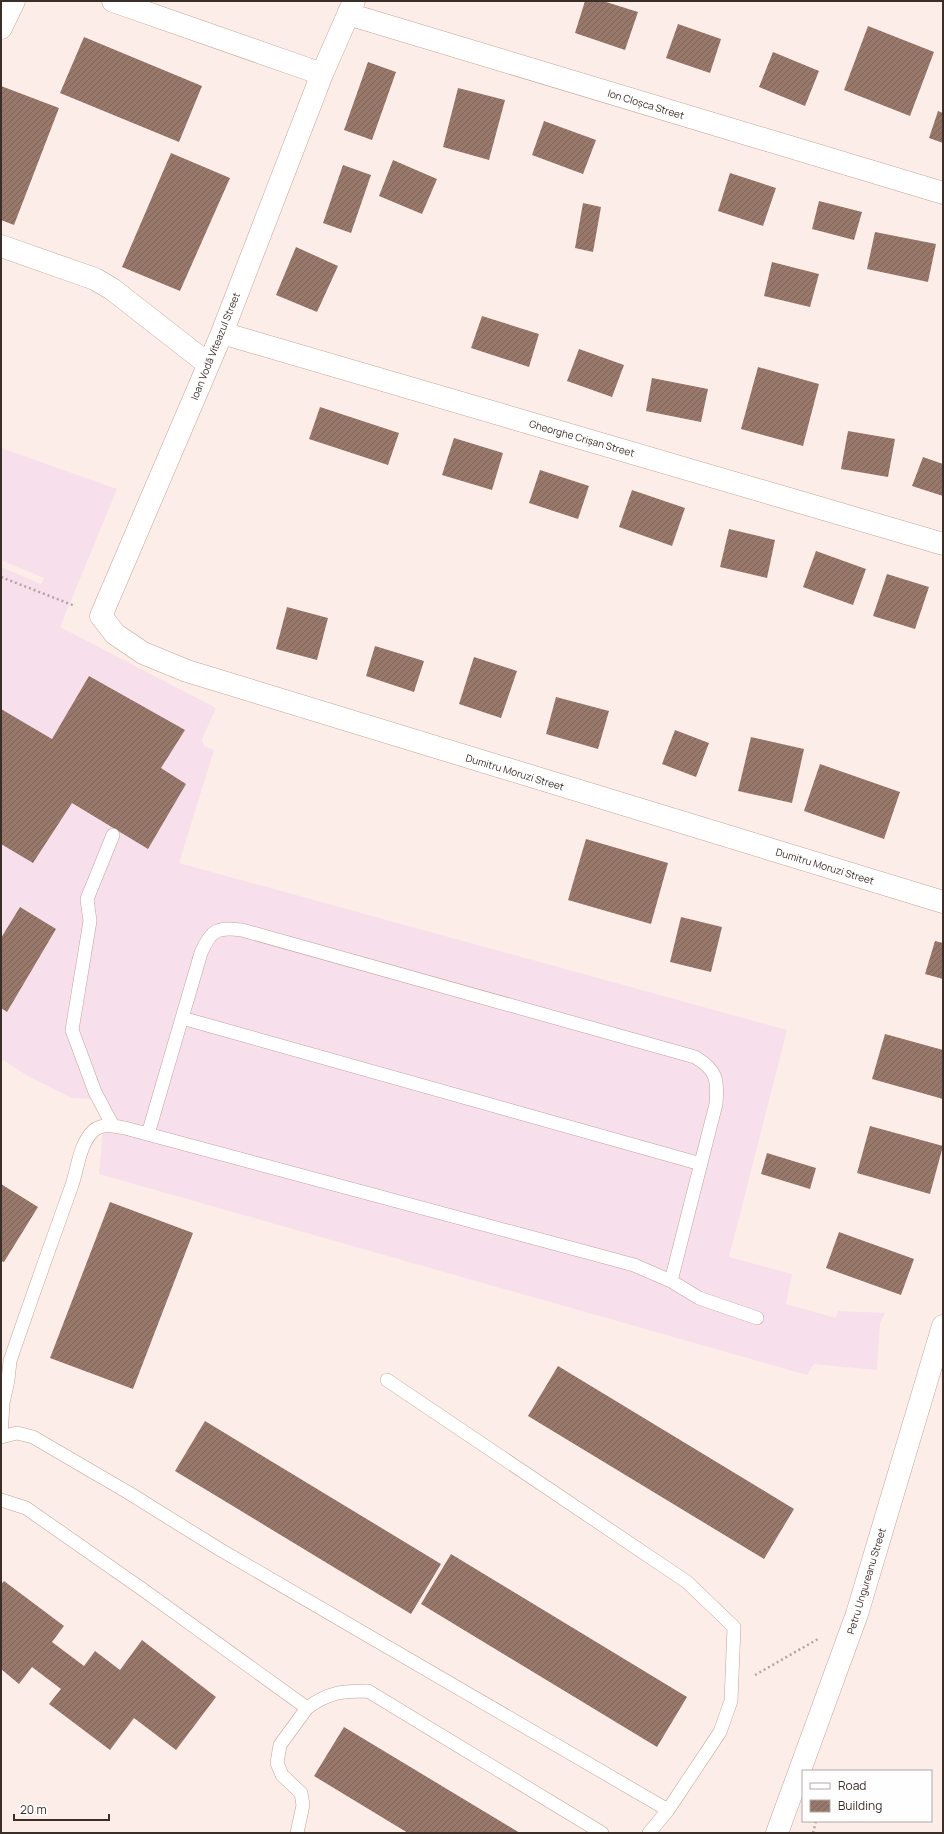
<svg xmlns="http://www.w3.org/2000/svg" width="944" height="1834" font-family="Manrope,sans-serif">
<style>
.industrial{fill:#f7dfeb}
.building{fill:url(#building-hatch)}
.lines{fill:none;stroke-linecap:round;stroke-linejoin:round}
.lane-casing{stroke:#c5a295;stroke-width:14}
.street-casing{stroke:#c5a295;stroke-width:23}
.secondary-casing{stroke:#c5a295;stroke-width:23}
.path{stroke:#b3a49f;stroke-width:2.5;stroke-dasharray:2 3;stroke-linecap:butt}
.lane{stroke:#fff;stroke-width:13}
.street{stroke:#fff;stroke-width:22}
.secondary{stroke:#fff;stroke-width:22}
.labels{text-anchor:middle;stroke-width:3;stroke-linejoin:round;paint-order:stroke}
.street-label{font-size:10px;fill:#3b2d27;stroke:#fefefe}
</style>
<defs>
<pattern id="building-hatch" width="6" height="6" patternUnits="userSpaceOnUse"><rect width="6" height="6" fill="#99786c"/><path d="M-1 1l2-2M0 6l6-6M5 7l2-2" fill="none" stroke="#7e6359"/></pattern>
</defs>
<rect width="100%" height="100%" fill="#fdede8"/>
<!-- industrial -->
<path class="industrial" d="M1 448 117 489 60 627 216 708 202 739 204 746 214 750 179 863 787 1030 729 1257 792 1274 786 1304 836 1318 838 1311 885 1313 880 1323 877 1370 814 1364 807 1375 99 1174 106 1100 72 1098 28 1076 1 1059V567L41 584 44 578 1 560Z"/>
<!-- building -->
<path class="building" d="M585 1H603L638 12 625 50 575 33Z
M678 24 721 39 710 73 666 58Z
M868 26 934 52 910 116 844 90Z
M84 37 202 86 179 142 60 93Z
M773 52 819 71 805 106 759 87Z
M368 62 396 72 372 140 344 130Z
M1 86 59 108 14 225 1 220Z
M458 88 505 100 489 160 443 147Z
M938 111 943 113V143L929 138Z
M544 121 596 140 583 174 532 155Z
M171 153 230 178 180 291 122 267Z
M393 160 437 179 422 214 379 196Z
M343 165 371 175 351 233 323 223Z
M730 173 776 188 763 226 718 211Z
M819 201 862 212 854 240 812 229Z
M583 203 601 207 593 252 575 248Z
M875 232 936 244 928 282 867 269Z
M296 247 338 266 317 312 276 295Z
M772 262 819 274 810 307 764 296Z
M482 316 539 334 529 367 471 348Z
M579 349 624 365 612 397 567 381Z
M758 367 819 384 803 446 741 429Z
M652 378 708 389 701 422 646 411Z
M320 407 399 433 388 465 309 439Z
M848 431 895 439 888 477 841 469Z
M454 438 503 453 492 490 442 475Z
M923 457 943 464V496L912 486Z
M540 470 589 486 578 519 529 503Z
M632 490 685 508 672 546 619 527Z
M729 529 775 540 767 578 720 567Z
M816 551 866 569 853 605 803 587Z
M887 574 929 587 915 629 873 616Z
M287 607 328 618 317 660 276 649Z
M375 646 424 661 414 692 366 676Z
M474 657 517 671 501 718 459 704Z
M89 676 185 730 161 768 186 784 148 849 72 803 33 863 1 844V709L52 739Z
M556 697 609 711 598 749 546 734Z
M675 730 709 743 696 777 662 764Z
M751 737 804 749 792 803 738 791Z
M820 764 900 792 884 839 804 811Z
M586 839 668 863 651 924 568 900Z
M20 907 56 929 7 1012 1 1008V938Z
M681 917 722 927 711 972 670 962Z
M935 941 943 943V979L925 974Z
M885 1034 943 1050V1099L872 1079Z
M870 1126 943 1146 930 1194 857 1173Z
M767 1153 816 1168 810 1189 761 1174Z
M1 1184 38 1207 4 1262 1 1261Z
M110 1202 193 1233 133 1389 50 1358Z
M839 1232 914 1259 901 1295 826 1268Z
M558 1366 794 1509 764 1559 528 1416Z
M205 1421 441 1564 411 1614 175 1471Z
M451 1554 687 1697 657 1747 421 1604Z
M4 1581 64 1626 52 1642 84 1666 95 1651 120 1670 142 1640 216 1697 176 1750 134 1718 110 1750 49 1704 61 1689 32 1667 19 1684 1 1669V1584Z
M344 1727 520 1833H408L314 1776Z"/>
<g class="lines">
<defs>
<path id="lane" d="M182 1018 701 1164
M113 1126 95 1092 72 1030 90 921 87 899 113 835
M148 1134 201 953C211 929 218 927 242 930L695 1057C717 1070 718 1080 716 1104L671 1281
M387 1380 687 1582 734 1627 731 1701 720 1732 668 1810 649 1833
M1 1437 3 1403 8 1380 10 1361C30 1302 51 1244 72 1185 78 1168 79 1145 93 1131 102 1123 114 1126 125 1128L634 1265 671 1281 699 1298 757 1318
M1 1437 17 1433 33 1437 129 1493 219 1549 668 1810
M1 1500 26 1508 142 1589 307 1708C329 1692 342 1691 368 1691L602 1833
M297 1833 303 1805 301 1793 282 1775 277 1763 280 1745 307 1708"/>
<path id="street" d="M113 1 322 74
M354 1 322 74 222 333 101 616 115 634 143 653 187 671 943 902
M348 14 943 193
M1 28 14 1
M1 246 95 279 112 289 208 364
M222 333 943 544"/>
<path id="secondary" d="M777 1833 857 1614 943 1326"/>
</defs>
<!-- lane casing -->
<use href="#lane" class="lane-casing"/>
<!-- street casing -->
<use href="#street" class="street-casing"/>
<!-- secondary casing -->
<use href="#secondary" class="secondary-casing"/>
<!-- path -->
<path class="path" d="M1 577 75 606
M755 1675 818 1639
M813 1833 816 1821"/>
<!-- lane -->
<use href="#lane" class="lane"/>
<!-- street -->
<use href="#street" class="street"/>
<!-- secondary -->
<use href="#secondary" class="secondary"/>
</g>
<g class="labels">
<!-- street labels -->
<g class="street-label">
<text transform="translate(646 104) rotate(17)" y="4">Ion Cloșca Street</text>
<text transform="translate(215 346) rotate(-68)" y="4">Ioan Vodă Viteazul Street</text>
<text transform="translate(582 438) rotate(16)" y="4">Gheorghe Crișan Street</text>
<text transform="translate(515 772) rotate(17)" y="4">Dumitru Moruzi Street</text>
<text transform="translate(825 866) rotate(17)" y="4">Dumitru Moruzi Street</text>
<text transform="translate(866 1581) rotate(-73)" y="4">Petru Ungureanu Street</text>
</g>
</g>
<!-- border -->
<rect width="944" height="1834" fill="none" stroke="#3b2d27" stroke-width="4"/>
<!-- legend -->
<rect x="802" y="1770" width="130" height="52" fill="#fefefe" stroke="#b0aaa8"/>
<rect x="810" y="1783" width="20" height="6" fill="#ffffff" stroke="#b0aaa8"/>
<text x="838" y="1790" font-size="12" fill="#3b2d27">Road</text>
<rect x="810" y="1800" width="20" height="12" fill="url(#building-hatch)" stroke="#b0aaa8"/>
<text x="838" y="1810" font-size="12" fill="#3b2d27">Building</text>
<!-- scale -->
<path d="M14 1814v6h95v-6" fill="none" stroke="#3b2d27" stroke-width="2"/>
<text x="20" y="1814" font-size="12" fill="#3b2d27" stroke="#fefefe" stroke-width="3" paint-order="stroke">20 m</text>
</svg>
